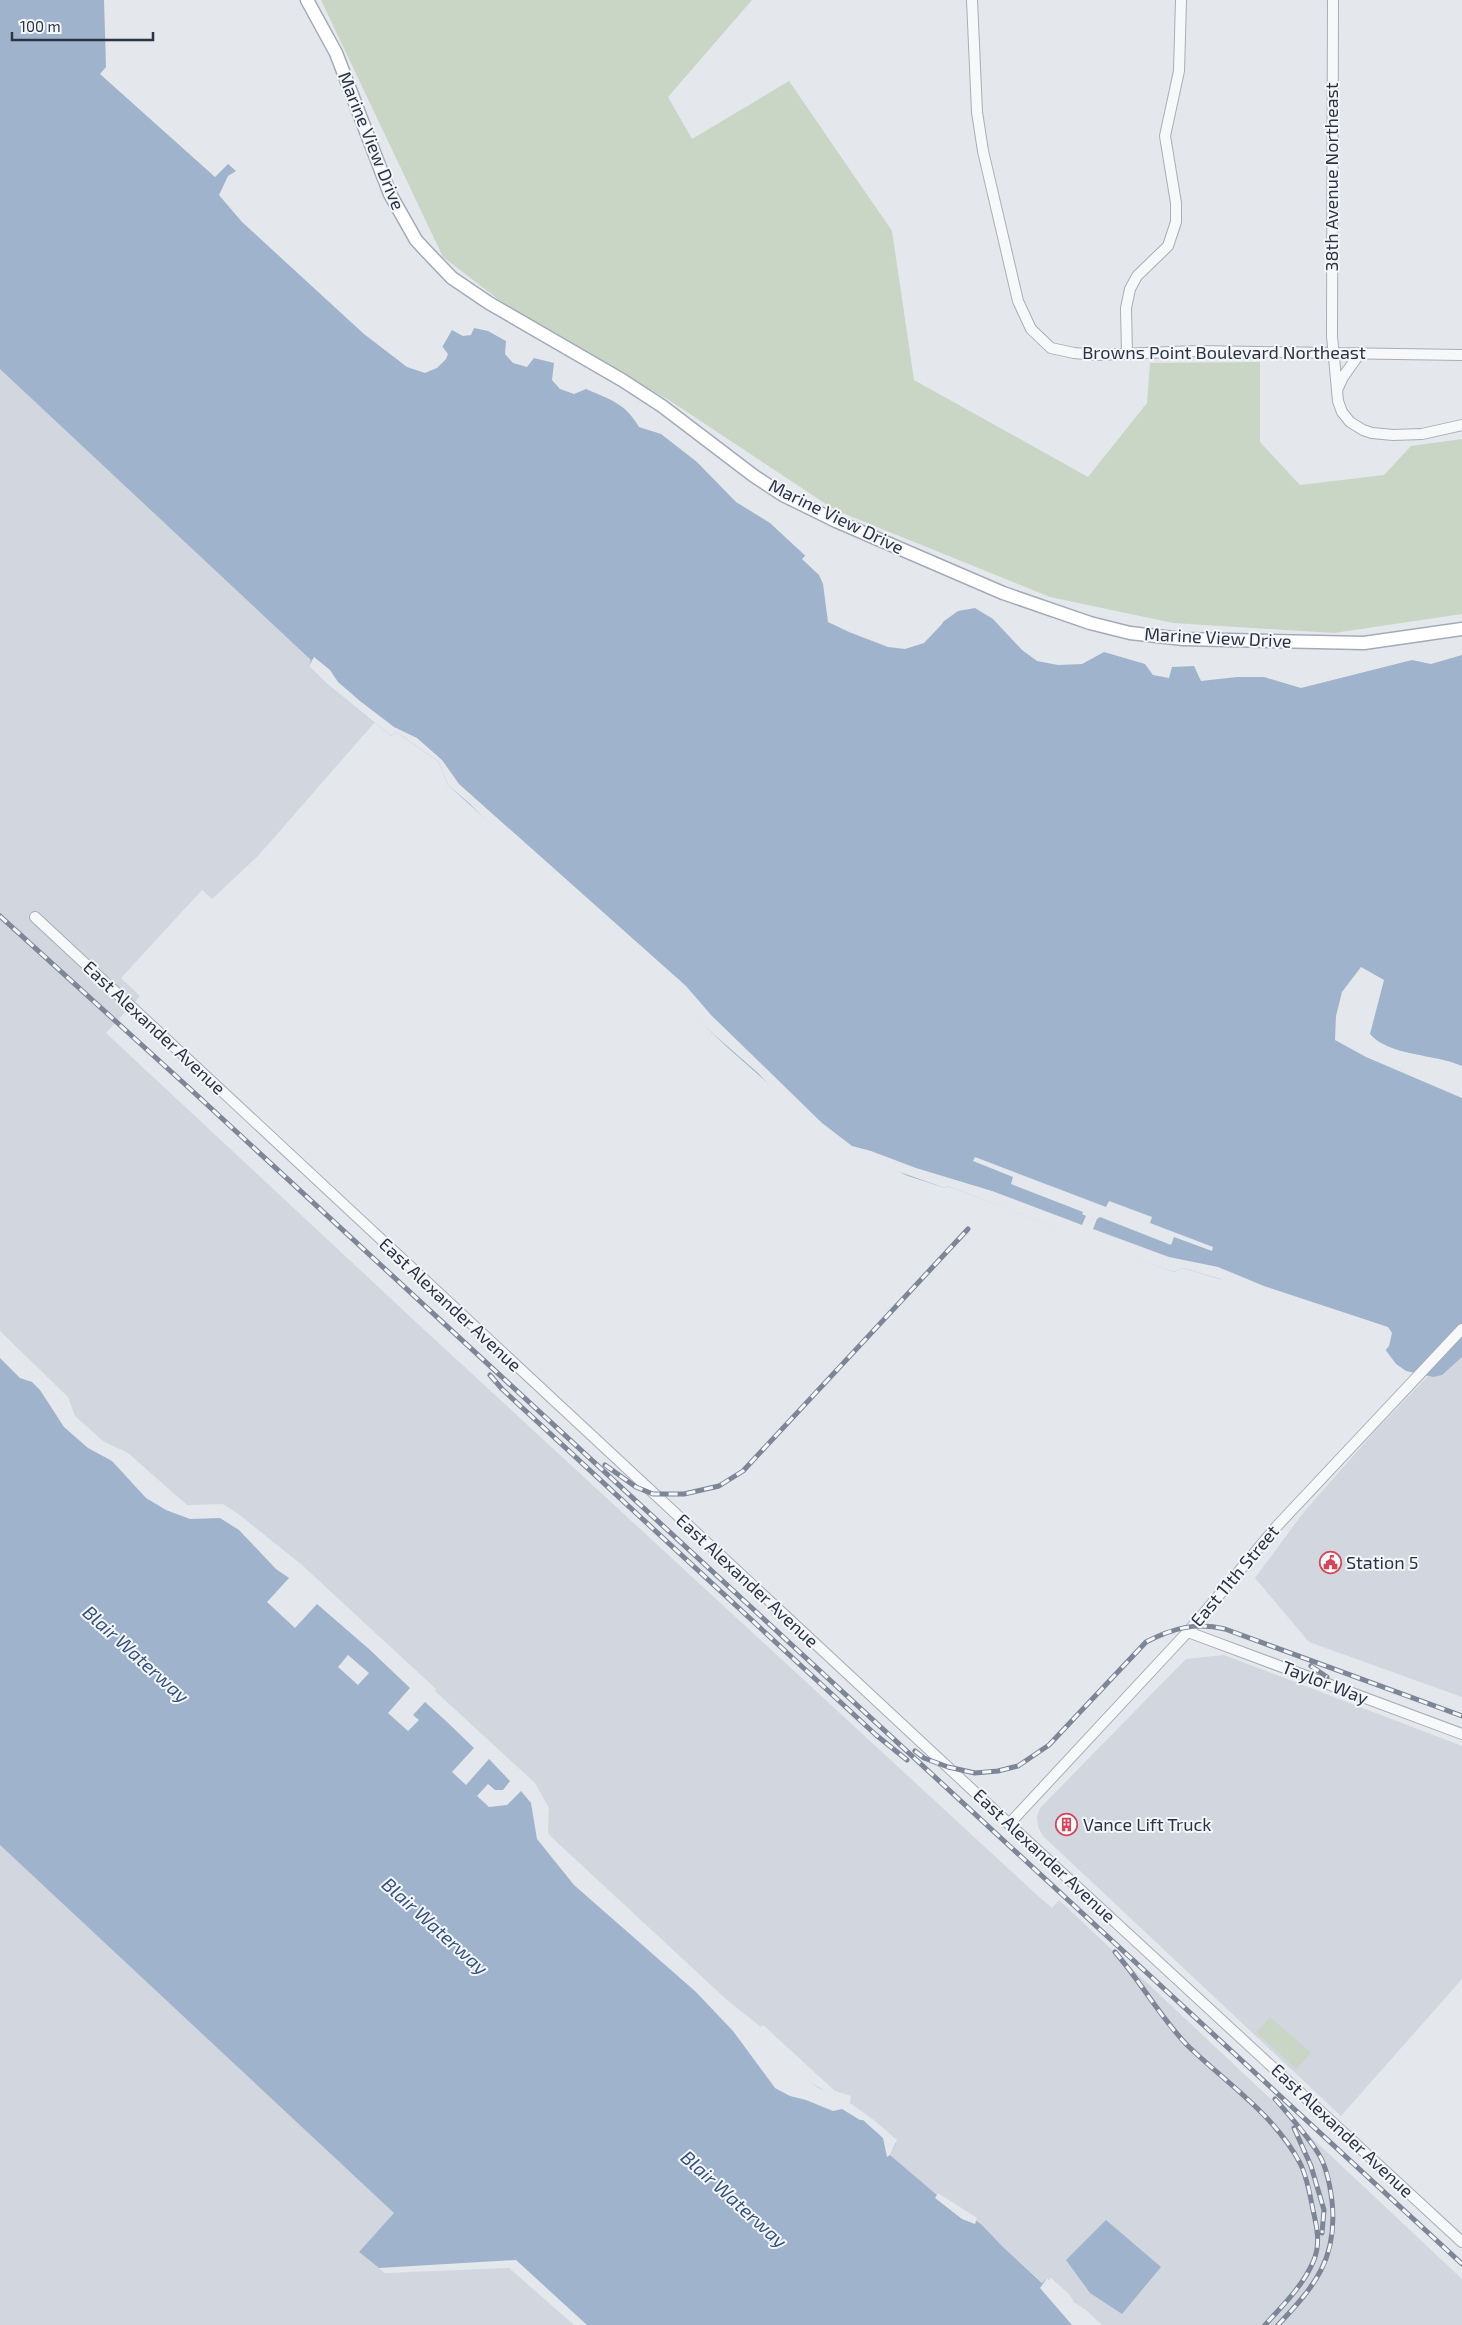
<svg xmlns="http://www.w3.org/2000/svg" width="1462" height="2325" font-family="'Exo 2',sans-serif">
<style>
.built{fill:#d2d6de}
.green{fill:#c9d6c5}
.water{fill:#9fb4cc}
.pier{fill:#e4e7ec}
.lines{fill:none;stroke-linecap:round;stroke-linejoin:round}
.minor-casing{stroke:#a9aeb7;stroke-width:12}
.major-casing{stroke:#a3abb8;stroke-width:15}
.minor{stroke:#f7f8fa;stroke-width:10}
.major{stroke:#fff;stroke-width:12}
.rail-casing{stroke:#7d8696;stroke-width:5}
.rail{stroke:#f4f6f9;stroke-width:3;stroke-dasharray:9;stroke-linecap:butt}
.labels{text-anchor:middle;stroke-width:4;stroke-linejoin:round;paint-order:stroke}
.street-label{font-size:18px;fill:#2b3445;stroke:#f4f6f9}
.poi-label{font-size:18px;fill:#2b3445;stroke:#f4f6f9;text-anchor:start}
.water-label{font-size:19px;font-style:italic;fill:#34527a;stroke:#f4f6f9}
</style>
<rect width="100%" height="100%" fill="#e4e7ec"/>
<!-- built -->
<path class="built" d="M0 332 330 640 326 683 375 722 258 856 212 899 202 890 121 978 140 996 106 1033 418 1324 1037 1895 1052 1908 1059 1900 1462 2279V2325H1100L1047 2278 1043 2283 1002 2246 981 2224 937 2195 890 2155 849 2106 851 2096 835 2091 763 2025 761 2027 727 2000 546 1832 186 1508 0 1389Z
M1462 1357V1697L1309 1642 1255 1578 1303 1513 1375 1431 1428 1376 1433 1377Z
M1224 1655 1462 1746V1979L1341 2116 1043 1836 1038 1827 1037 1817 1040 1808 1186 1659Z
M0 1845 395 2213 359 2252 385 2273 509 2268 574 2325H0Z"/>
<!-- green -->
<path class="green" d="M321 0H752L668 97 692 139 789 81 892 231 914 380 1088 477 1147 403 1150 363 1260 362V442L1300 485 1384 475 1411 446 1462 439V614L1334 633 1173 623 1050 597 835 510 672 402 515 312 443 257Z
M1270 2017 1311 2053 1296 2069 1256 2032Z"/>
<!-- water -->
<path class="water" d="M0 0H104L106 67 100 74 215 177 228 164 236 171 230 177 232 194 372 324 419 357 437 356 452 330 463 336 471 335 474 328 488 331 506 341 505 354 513 363 527 367 534 358 554 363 552 380 560 389 574 394 586 389C611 400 625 403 639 427L661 434 697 462 736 502 770 523 824 573 833 613 840 624 898 645 915 642 958 611 975 608 993 619 1022 650 1037 661 1058 665 1082 664 1104 652 1145 664 1153 675 1169 678 1172 667 1194 666 1201 681 1237 677H1264L1301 688 1412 660 1431 664 1462 655V1066C1436 1054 1388 1056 1370 1034L1384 980 1361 967 1342 992 1336 1016 1335 1040 1366 1057 1462 1098V1357L1442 1375 1433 1377 1406 1371 1396 1364 1376 1337 1226 1281 1183 1268 1174 1272 948 1186 945 1188 908 1176 831 1139 728 1048 691 1013 672 988 448 785 438 761 396 732 391 736 326 683 309 666 311 660 0 369Z
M0 1333 73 1418 186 1508 223 1506 533 1785 546 1832 552 1845 779 2063 849 2106 896 2143 890 2155 937 2195 981 2224 1002 2246 1042 2283 1047 2278 1100 2325H587L516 2260 379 2268 359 2252 394 2213 0 1845Z
M1106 2220 1161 2267 1122 2314 1090 2293 1066 2260Z"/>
<!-- pier -->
<path class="pier" d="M236 171 232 178 234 192 283 238 346 293 374 322 420 355 428 356 435 354 441 345 448 354 446 359 437 368 425 373 407 367 364 334 242 222 219 195 228 176Z
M806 555 826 572 834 592 835 612 842 622 898 642 914 640 946 616 942 624 924 643 905 649 888 647 849 632 828 622 823 584 819 575 802 559Z
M314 657 330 670 338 682 360 701 394 727 417 738 442 760 459 784 686 986 711 1015 822 1123 852 1146 871 1151 916 1168 992 1191 1082 1225 1086 1216 1082 1214 1083 1212 1011 1184 1013 1177 973 1161 975 1157 1106 1207 1109 1201 1152 1217 1150 1223 1213 1247 1212 1251 1174 1237 1171 1245 1100 1217 1097 1219 1093 1229 1169 1257 1218 1267 1264 1286 1388 1327 1392 1333 1389 1346 1385 1351 1375 1339 1278 1306 1223 1282 1220 1279 1183 1268 1174 1272 1089 1241 1088 1243 1077 1239V1236L948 1186 945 1188 877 1164 837 1154 829 1141 777 1093 758 1073 678 1003 672 997 670 990 549 883 469 803 448 785 438 761 396 732 391 736 326 683 309 666Z
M0 1331 68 1397 75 1416 103 1441 128 1453 187 1505 223 1504 241 1516 302 1565 436 1689 435 1691 535 1783 549 1808 548 1832 554 1843 756 2031 780 2061 819 2088 850 2103 875 2121 897 2140 890 2155 887 2157 883 2138 863 2120H860L842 2109 833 2111 806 2100 790 2096 775 2088 733 2031 696 1992 574 1885 537 1839 531 1803 521 1791 507 1805 489 1807 477 1796 488 1784 495 1790H503L510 1781 489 1759 466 1785 452 1772 474 1748 446 1721 425 1702 413 1715 419 1720 408 1731 388 1713 410 1688 369 1649 317 1604 295 1628 267 1602 289 1578 276 1569 239 1530 220 1518 190 1519 166 1510 146 1498 112 1461 88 1448 64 1427 40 1390 32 1382 20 1378 0 1358Z
M348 1655 369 1673 358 1685 338 1667Z
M938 2193 977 2218 975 2224 962 2219 935 2198Z
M1047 2278 1049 2280 1051 2278 1069 2294 1074 2302 1086 2310 1102 2325H1072L1040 2288Z"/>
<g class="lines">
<defs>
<path id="minor" d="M972 0 977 112 983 151 1018 301 1031 329 1051 348 1074 353 1095 355 1197 351 1462 355
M1333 0 1332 336 1338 401 1342 412 1350 422 1363 430 1372 433 1393 435 1422 434 1462 425
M1127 353 1126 308 1130 289 1137 276 1168 246 1176 222V203L1165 136 1179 71 1181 0
M1338 388 1343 377 1360 353
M35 917 1009 1824 1462 2242
M1188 1632 1462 1734
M1009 1824 1194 1625 1277 1526 1462 1329"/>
<path id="major" d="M307 0 336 53 390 194 416 240 428 253 452 278 489 303 622 380 662 406 754 476 783 495 836 521 1003 593 1090 623 1130 633 1183 639 1364 643 1462 629"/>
</defs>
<!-- minor casing -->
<use href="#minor" class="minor-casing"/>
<!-- major casing -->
<use href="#major" class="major-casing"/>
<!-- minor -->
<use href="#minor" class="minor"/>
<!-- major -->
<use href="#major" class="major"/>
<defs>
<path id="rail" d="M0 916 188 1087 1462 2264
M490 1375 502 1389 876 1735 907 1760
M605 1465 636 1487 653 1494H684L719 1486 743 1471 968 1229
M1311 1666 1327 1677
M915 1751 924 1758 948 1767 975 1773 998 1771 1018 1766 1049 1745 1146 1642C1173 1628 1196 1622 1225 1629L1462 1716
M1115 1952C1141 1982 1160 2017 1187 2045 1225 2082 1274 2114 1300 2163 1307 2177 1310 2194 1313 2210 1317 2227 1321 2245 1313 2262 1303 2286 1282 2306 1265 2325
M1275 2099C1290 2116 1306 2134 1318 2153 1327 2167 1330 2185 1332 2201 1338 2258 1315 2286 1278 2325
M1294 2128 1311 2166 1324 2210 1322 2233"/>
</defs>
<!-- rail casing -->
<use href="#rail" class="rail-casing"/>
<!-- rail -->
<use href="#rail" class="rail"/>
</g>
<!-- icons -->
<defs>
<symbol id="civic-ring" viewBox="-11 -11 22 22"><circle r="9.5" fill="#f4f6f9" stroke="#d1495b" stroke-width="1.5"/><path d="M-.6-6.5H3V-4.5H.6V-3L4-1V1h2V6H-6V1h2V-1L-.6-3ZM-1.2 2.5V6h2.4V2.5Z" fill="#d1495b"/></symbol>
<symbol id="building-ring" viewBox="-11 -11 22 22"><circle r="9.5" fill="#f4f6f9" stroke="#d1495b" stroke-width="1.5"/><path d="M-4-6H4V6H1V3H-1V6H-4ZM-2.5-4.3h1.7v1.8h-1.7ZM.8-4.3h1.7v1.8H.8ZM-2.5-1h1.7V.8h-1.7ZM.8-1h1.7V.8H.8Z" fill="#d1495b"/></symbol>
</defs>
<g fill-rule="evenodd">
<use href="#civic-ring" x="1318" y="1550" width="25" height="25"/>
<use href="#building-ring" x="1054" y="1812" width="25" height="25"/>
</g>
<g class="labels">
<!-- street labels -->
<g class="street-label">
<text transform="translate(371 141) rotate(68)" y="6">Marine View Drive</text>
<text transform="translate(1332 177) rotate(-90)" y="6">38th Avenue Northeast</text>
<text x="1224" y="359">Browns Point Boulevard Northeast</text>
<text transform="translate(836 517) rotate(26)" y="6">Marine View Drive</text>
<text transform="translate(1218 638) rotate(3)" y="6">Marine View Drive</text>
<text transform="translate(154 1028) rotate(43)" y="6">East Alexander Avenue</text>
<text transform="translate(450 1305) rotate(43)" y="6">East Alexander Avenue</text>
<text transform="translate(1235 1576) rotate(-50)" y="6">East 11th Street</text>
<text transform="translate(747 1581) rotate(43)" y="6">East Alexander Avenue</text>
<text transform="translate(1325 1683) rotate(21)" y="6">Taylor Way</text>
<text transform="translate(1044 1856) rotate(43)" y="6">East Alexander Avenue</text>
<text transform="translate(1342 2131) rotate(43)" y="6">East Alexander Avenue</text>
</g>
<!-- poi labels -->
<g class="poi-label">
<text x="1346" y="1569">Station 5</text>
<text x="1083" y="1831">Vance Lift Truck</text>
</g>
<!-- water labels -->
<g class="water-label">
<text transform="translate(136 1654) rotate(42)" y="7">Blair Waterway</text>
<text transform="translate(435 1926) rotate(42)" y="7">Blair Waterway</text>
<text transform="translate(734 2199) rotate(42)" y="7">Blair Waterway</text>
</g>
</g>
<!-- scale -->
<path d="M12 32v8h141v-8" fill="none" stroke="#2b3445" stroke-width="2.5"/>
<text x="20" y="32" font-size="15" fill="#2b3445" stroke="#f4f6f9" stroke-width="4" paint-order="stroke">100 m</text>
</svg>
